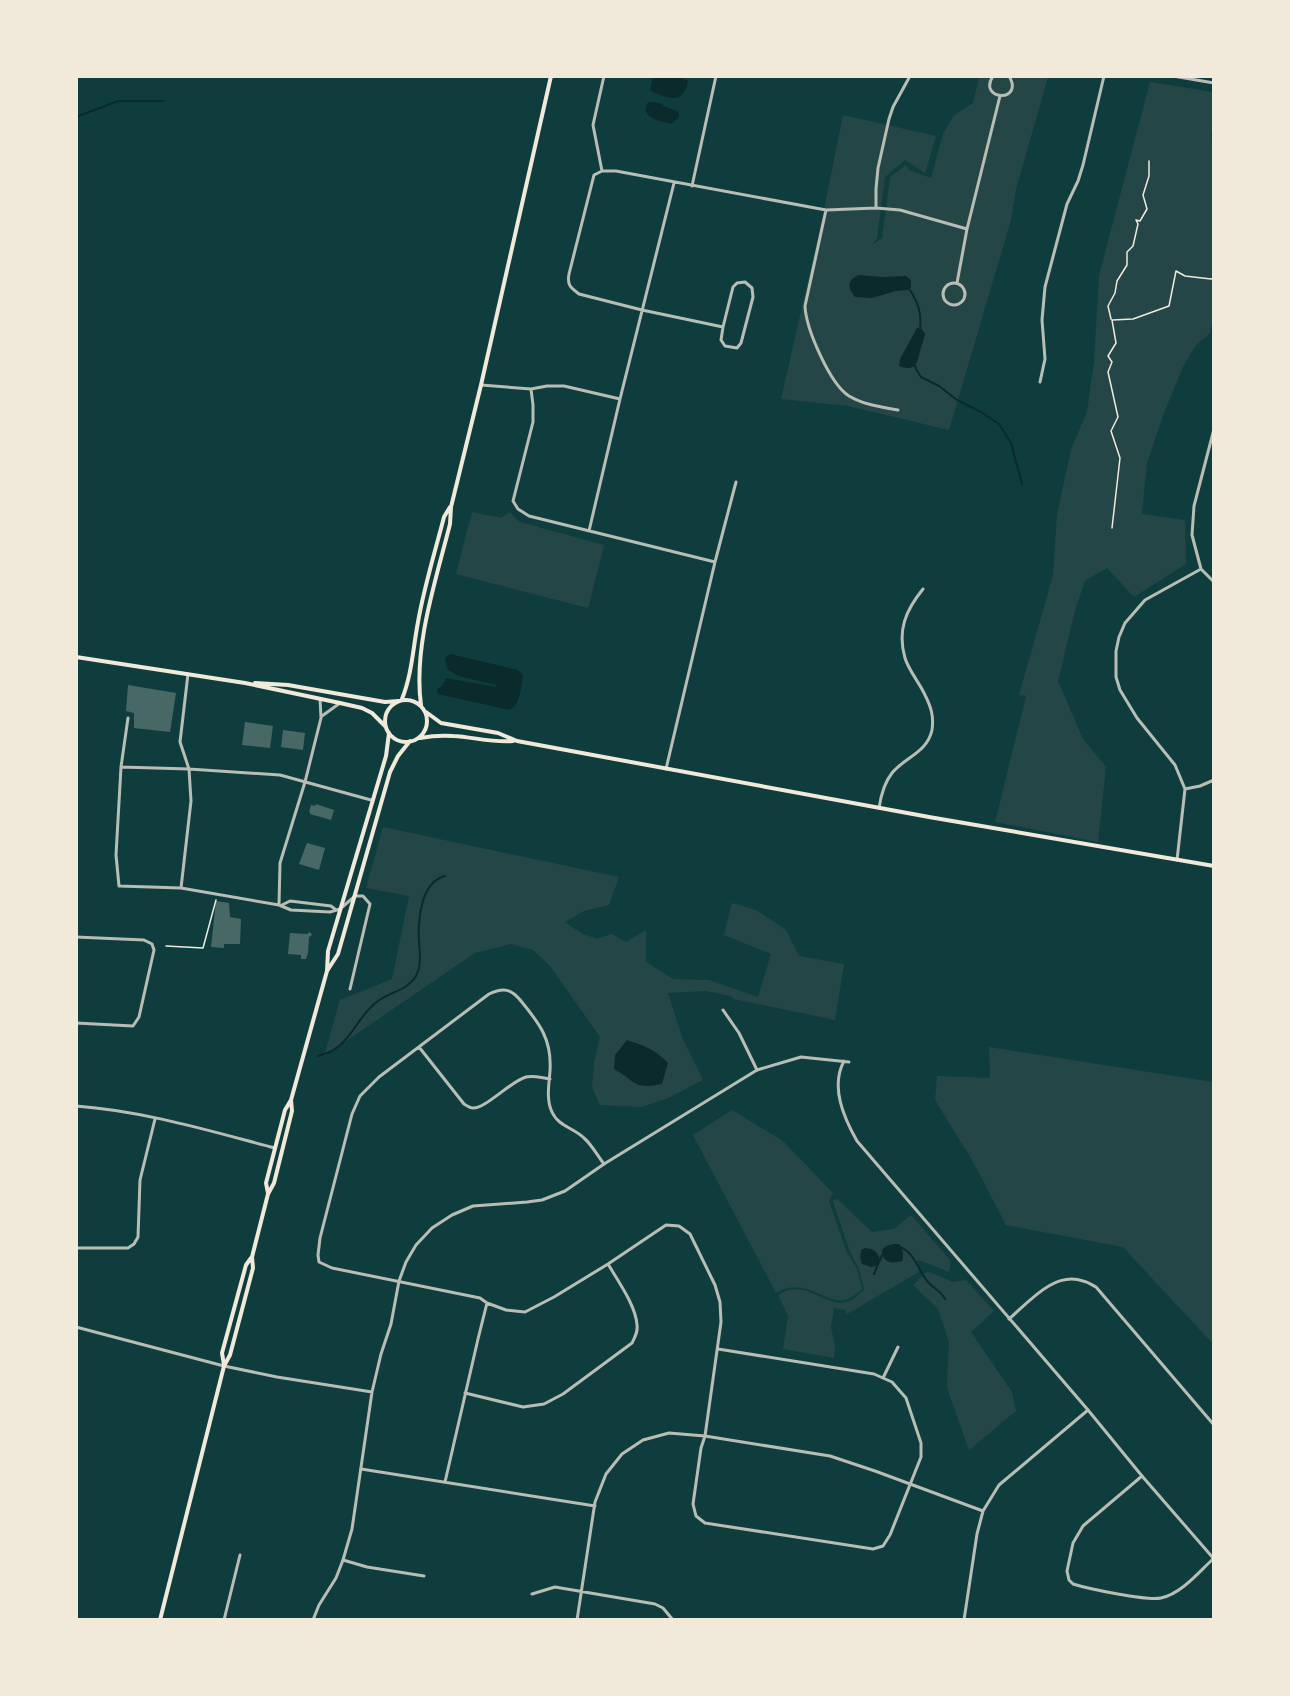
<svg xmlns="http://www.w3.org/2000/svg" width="1290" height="1696" font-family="'Alegreya Sans',sans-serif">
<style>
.green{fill:#244646}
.water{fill:#0a2a2b}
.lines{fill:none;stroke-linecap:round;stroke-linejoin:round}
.stream{stroke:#0a2a2b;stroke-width:2}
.building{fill:#486865}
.path{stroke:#f1e9da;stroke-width:1.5}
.minor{stroke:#b8beb3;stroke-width:3}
.tertiary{stroke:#b8beb3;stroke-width:3}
.secondary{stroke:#f1e9da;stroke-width:4}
</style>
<rect width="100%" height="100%" fill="#0f3d3e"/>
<!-- green -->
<path class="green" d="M979 77H1048L1016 189 1011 220 949 430 848 406 781 399 823 215 843 115 936 136 925 173 905 160 885 177 877 238 872 245 882 238 890 177 906 165 909 170 931 178 943 134 954 115 973 103Z
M1150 82 1213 92V131L1211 133 1214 168V311L1210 333 1195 346 1183 367 1164 413 1147 463 1142 514 1185 520 1186 564 1134 597 1107 568 1085 581 1076 607 1058 681 1083 739 1106 767 1098 842 995 822 1026 696 1019 695 1053 575 1057 515 1067 468 1072 447 1087 412 1094 361 1099 275Z
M472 512 501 518 510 512 516 519 520 522 604 545 588 608 456 574Z
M383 827 619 877 609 905 584 911 565 922 581 933 597 939 612 934 626 942 646 930V962L673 979 709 980 758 997 771 954 724 935 732 903 756 910 786 930 799 956 844 964 835 1020 734 999 731 996 706 991 668 993 682 1037 703 1080 668 1098 642 1107 600 1105 592 1087 594 1063 600 1037 550 966 533 950 511 944 475 953 324 1056 340 1000 392 979 409 896 366 888Z
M989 1047 1213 1082V1344L1123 1247 1006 1225 972 1160 935 1100 937 1076 990 1078Z
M732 1110 783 1141 833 1193 829 1201 846 1250 857 1269 862 1289C858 1292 854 1296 850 1298 828 1309 807 1274 776 1293L693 1135Z
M837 1199 872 1232 894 1229 911 1215 951 1261 949 1272 919 1260 916 1262 919 1272 847 1314 845 1310 834 1308 831 1327 835 1347 834 1358 783 1349 788 1316 778 1295C806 1277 823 1308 848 1302 853 1300 859 1294 864 1290L859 1269 849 1249 833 1202V1200Z
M930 1272 953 1282 966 1280 994 1311 971 1332 1012 1392 1016 1411 969 1450 947 1388 949 1342 938 1309 913 1285 925 1273Z"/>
<!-- water -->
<path class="water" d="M653 77H679L688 81C685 96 678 101 664 96 658 94 655 93 650 90Z
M648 102 661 103 664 106 679 112V117L672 124C661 121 638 118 648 102Z
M859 275 883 277 906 276 911 280V288L908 290 896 291 872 298 855 297C847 287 847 280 859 275Z
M917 328 922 329 925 334C924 339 922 343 921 348 917 361 918 373 899 366L900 359Z
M450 654 518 670 523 675C521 686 521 704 510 710L438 694 437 689 442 686 446 678 496 687V685L458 676 447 669 445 658Z
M627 1040C643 1045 656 1050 668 1063L662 1084C633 1090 636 1081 614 1069L615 1055Z
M894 1244H899C903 1249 904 1255 902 1261 892 1264 882 1263 882 1250L886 1246Z
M865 1248C873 1249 878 1251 880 1260L876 1266 871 1267 862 1264 860 1257 861 1250Z"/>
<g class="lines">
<!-- stream -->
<path class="stream" d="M76 117 118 101H163
M910 290C918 303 922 314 920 329
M915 365 916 369 921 377 939 386 957 400 981 412 999 424 1011 443 1022 484
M318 1056C323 1054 328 1053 332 1051 352 1040 359 1014 378 1001 390 992 408 990 416 976 424 960 417 942 419 925 420 907 425 881 445 876
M898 1246C916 1253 917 1269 928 1282 933 1288 941 1291 945 1299
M874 1274 882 1255"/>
</g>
<!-- building -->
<path class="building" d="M128 685 176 693 170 732 134 728V713L126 711Z
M245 722 273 726 270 748 242 745Z
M283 730 305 733 303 750 281 747Z
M316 804 334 810 331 820 310 814V812H309L311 805 315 806Z
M307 843 325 848 319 870 299 864Z
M216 901 229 903 230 917 241 919 240 944H224V948L211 947Z
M310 932 312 935 309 937 308 953 306 959H301V955L288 954 290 933 307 934Z"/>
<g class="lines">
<!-- path -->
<path class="path" d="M1111 319 1108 306 1115 293 1117 281 1127 265V252L1133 246 1138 224 1136 220 1140 221 1147 209 1143 195 1149 176V161
M1112 528 1120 458 1111 431 1118 417 1108 372 1112 362 1108 356 1116 343 1112 320 1133 319 1169 306 1176 271 1185 276 1211 279 1214 278
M166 946 203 948 216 900"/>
<!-- minor -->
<path class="minor" d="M910 76 893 107 889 119 878 168 876 189V208L900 210 967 229 957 283
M993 76C977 101 1025 103 1009 76
M602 171 593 125 604 76
M692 186 716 76
M826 210 805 306C806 329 830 384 849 396 864 405 882 407 898 410
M967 229 1000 96
M943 294a11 11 0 1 1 22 0a11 11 0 1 1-22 0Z
M723 327 733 287 737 283 745 282 752 288 753 297 741 343 737 348 725 346 721 340 723 327 642 310 579 294C570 287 567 285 569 274L594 175 602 171H616L826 210 876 208
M1040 382 1045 359 1042 320 1045 287 1067 204 1078 181 1083 165 1104 76
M481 385 531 389 547 386H564L620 399
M531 389 533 405V422L513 501 518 509 529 516 715 562
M1214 429 1194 506 1192 535 1201 569 1214 582
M589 531 620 399 674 183
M320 699 321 718 305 782 280 863 279 905 291 910 330 912 340 909 355 896H363L370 904 350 989
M322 716 340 703
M121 767 128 718
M666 769 715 562 736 482
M1185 789 1200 786 1214 780
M879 808C881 795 884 783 892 773 905 757 927 753 932 730 934 716 931 707 925 695 919 682 909 671 905 658 897 630 906 610 923 589
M1177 860 1185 789 1175 765 1137 718 1120 690 1116 677V651L1119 637 1125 623 1145 600 1201 569
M181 888 119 886 116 855 121 767 189 769 180 742 188 674
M279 905 181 888 191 801 189 769 280 775 371 800
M282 905 290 901 331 906 336 910
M76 937 144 940 152 944 154 950 139 1017 133 1026 76 1023
M723 1010 739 1033 757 1070
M419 1047 464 1104C467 1106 470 1108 473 1108 485 1109 511 1081 526 1077 533 1075 542 1078 550 1079
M76 1106C144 1111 210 1131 275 1148
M604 1164C597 1155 592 1145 584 1138 574 1128 558 1126 552 1112 546 1100 549 1084 550 1071 552 1040 540 1024 521 1001 511 989 504 987 489 994L379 1077 360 1096 352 1114 320 1238 318 1255 319 1262 332 1268 480 1298 487 1303 506 1310 525 1312 554 1297 608 1264 666 1225 679 1226 690 1234 715 1285 720 1302 721 1322 705 1436 701 1448 693 1504 696 1516 705 1523 873 1549 883 1546 890 1535 921 1457V1443L906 1398 892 1382 874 1374 718 1349
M76 1248H128L134 1244 138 1237 140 1180 155 1119
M1009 1319C1029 1302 1054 1271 1083 1281 1088 1282 1092 1285 1096 1287L1214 1425
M76 1327 224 1366
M883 1378 898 1347
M465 1393 523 1407 544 1404 563 1394 632 1343C635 1337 638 1332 637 1325 636 1306 618 1281 608 1264
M361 1469 595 1506
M1142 1476 1083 1526 1073 1543 1067 1571 1069 1580 1073 1584C1089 1589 1147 1601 1161 1598 1181 1594 1199 1572 1213 1559
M445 1482 478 1339 487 1303
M343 1560 367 1567 424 1576
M532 1594 555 1587 655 1604 663 1608 673 1620
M224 1620 240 1555
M577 1620 595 1502 606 1474 622 1454 643 1440 669 1433 705 1436 830 1456 875 1471 983 1511
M964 1620 977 1534 983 1511 999 1485 1088 1410"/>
<!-- tertiary -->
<path class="tertiary" d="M1173 76 1214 83
M844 1061C830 1087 844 1118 857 1141L1088 1410 1142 1476 1214 1559
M224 1366 277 1377 372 1392
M313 1620 319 1605 336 1578 343 1560 352 1529 372 1392 381 1354 391 1324 399 1281 406 1262 416 1245 432 1228 452 1215 473 1206 527 1202 542 1200 565 1191 604 1164 757 1070 801 1057 849 1062"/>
<!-- secondary -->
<path class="secondary" d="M76 657 245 683 340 703 362 708 372 713 386 727
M255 683 288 685 385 702 399 701
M402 699C412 674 413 648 418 622 424 587 435 552 444 517L450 507
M385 721a21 21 0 1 1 42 0a21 21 0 1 1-42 0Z
M421 705C413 647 436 580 450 524L451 507 481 385 551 76
M426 712 441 723 498 733 517 741 929 817 1214 866
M420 738C431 736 441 735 453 736 473 737 493 743 513 741
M327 971 338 954 390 772 398 756 410 741
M268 1193 266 1183 285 1110 291 1100 327 971 328 951 386 756 389 733
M224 1365 222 1353 246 1265 251 1258
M160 1620 224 1366 230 1355 253 1268 252 1257 268 1194 274 1183 292 1111 291 1100"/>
</g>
<!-- border -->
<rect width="1290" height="1696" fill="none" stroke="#f1e9da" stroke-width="156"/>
</svg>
